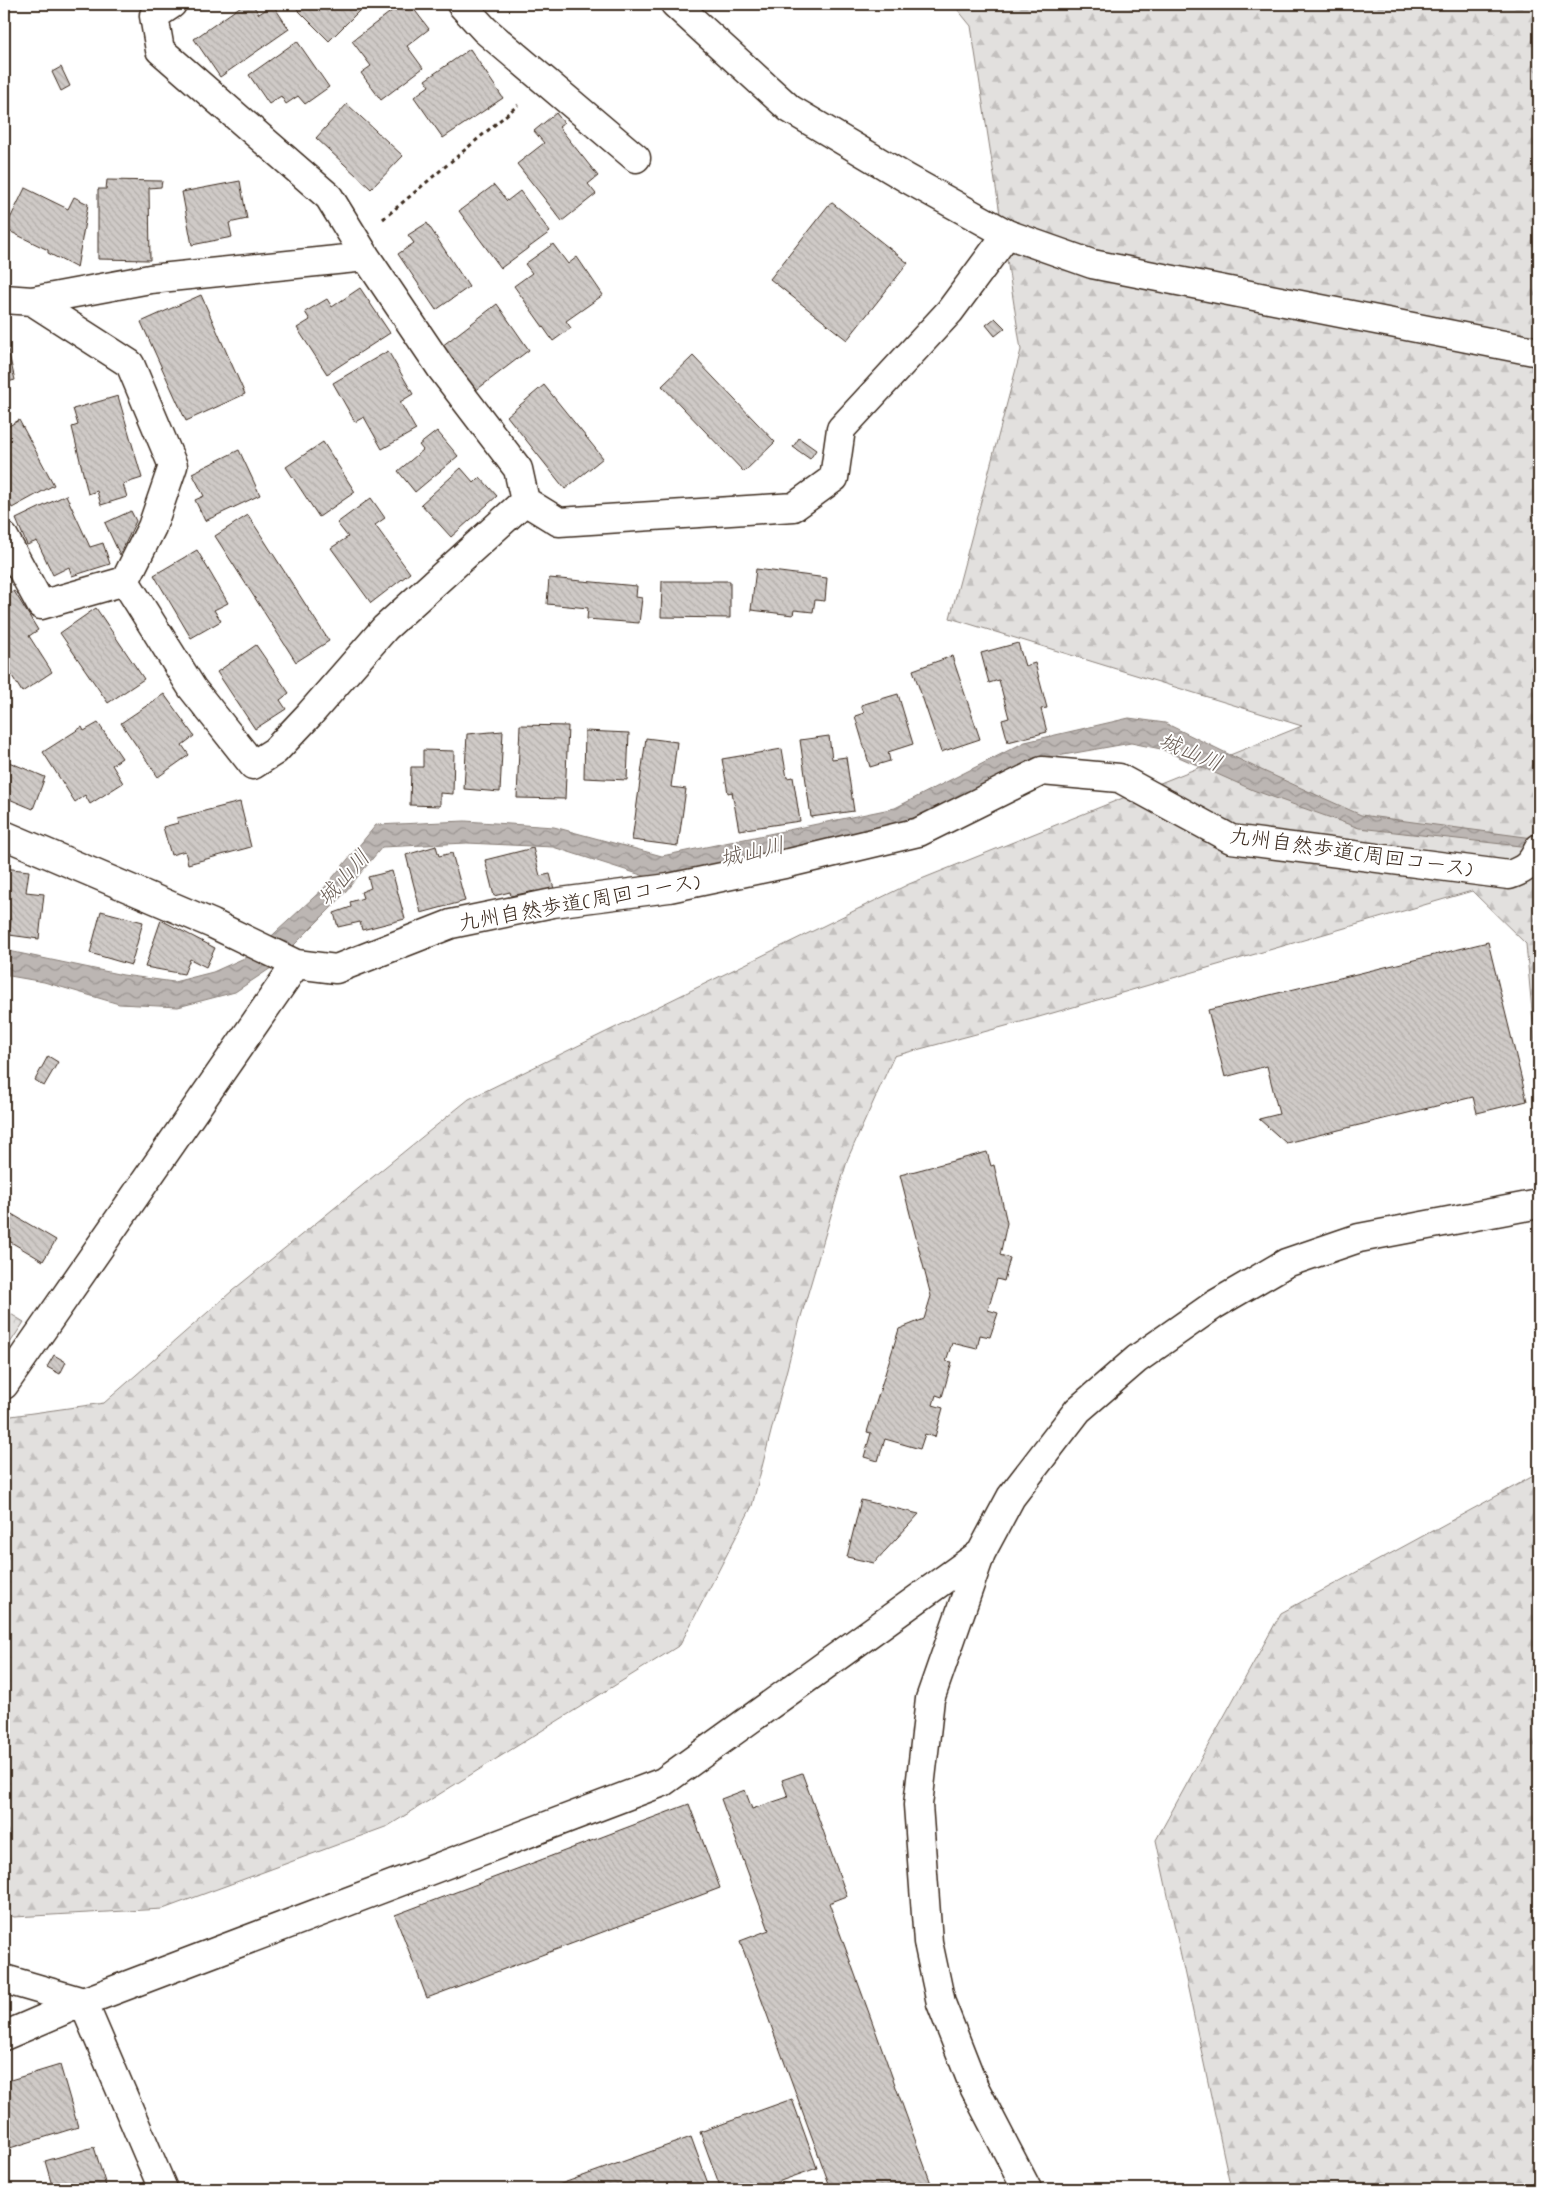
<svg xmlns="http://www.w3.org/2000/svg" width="1543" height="2193" font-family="'Indie Flower','Klee One',sans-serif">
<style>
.forest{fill:url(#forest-firs);stroke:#8e857e}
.park{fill:url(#park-crowns);stroke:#8e857e}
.water{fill:url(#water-waves);stroke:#887e77}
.building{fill:url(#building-back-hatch);stroke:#3b2a1e}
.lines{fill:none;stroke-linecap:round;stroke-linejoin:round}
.minor-casing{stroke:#3b2a1e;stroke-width:31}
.tertiary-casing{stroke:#3b2a1e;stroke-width:31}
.path{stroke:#3b2a1e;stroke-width:3;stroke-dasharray:4 4;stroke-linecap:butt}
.minor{stroke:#fff;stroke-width:28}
.tertiary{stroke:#fff;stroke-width:28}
.labels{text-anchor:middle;stroke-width:4;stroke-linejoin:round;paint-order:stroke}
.street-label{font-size:21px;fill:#3b2a1e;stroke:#fff}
.water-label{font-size:22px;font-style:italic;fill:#685b52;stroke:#fff}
</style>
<defs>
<pattern id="forest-firs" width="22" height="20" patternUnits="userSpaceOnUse" patternTransform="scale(1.25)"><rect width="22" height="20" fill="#e2e0de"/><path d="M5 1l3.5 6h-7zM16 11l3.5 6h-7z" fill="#c3c0be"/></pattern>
<pattern id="park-crowns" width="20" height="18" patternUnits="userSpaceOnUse" patternTransform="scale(1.25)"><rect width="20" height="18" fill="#e2e0de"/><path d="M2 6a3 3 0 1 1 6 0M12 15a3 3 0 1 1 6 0" fill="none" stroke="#c3c0be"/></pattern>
<pattern id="water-waves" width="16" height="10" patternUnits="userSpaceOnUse" patternTransform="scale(1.25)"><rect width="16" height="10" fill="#bcb6b3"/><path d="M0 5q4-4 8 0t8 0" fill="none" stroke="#9a9491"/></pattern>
<pattern id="building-back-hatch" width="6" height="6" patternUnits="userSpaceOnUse" patternTransform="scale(1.25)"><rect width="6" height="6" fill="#cfcac7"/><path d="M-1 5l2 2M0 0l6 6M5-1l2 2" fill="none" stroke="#b3aeaa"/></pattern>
</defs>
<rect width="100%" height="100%" fill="#fff"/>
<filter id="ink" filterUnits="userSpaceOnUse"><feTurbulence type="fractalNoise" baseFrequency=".02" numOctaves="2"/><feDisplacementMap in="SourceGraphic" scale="10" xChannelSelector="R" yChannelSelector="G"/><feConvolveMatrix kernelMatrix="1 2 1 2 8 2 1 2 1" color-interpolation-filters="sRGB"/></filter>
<g filter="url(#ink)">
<!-- forest -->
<path class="forest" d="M953 4H1539V1089L1526 944 1472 891 1032 1019 894 1056 848 1158 797 1330 752 1506 680 1645 388 1826 163 1909 14 1917 4 1912V1417L104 1403 232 1291 469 1099 909 884 1302 726 950 618 1021 350 971 26Z
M1539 1473V2189H1231L1156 1840 1281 1613Z"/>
<!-- park -->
<path class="park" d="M4 1310 24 1322 4 1352Z"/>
<!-- water -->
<path class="water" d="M1129 718 1165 723 1259 769 1361 815 1533 838 1529 847 1359 828 1253 790 1161 749 1131 743 1041 759 906 827 660 881 553 847 467 843 382 847 336 903 271 968 235 992 178 1007 119 1004 44 982 4 975V950L123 975 174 982 213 972 251 955 325 887 376 825 465 821 554 827 662 856 895 808 1025 742Z"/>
<!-- building -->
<path class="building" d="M244 4H252L259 14 273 5 289 29 220 77 194 39Z
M292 4H366L329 41Z
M401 4H410L429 29 407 46 423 68 381 100 361 73 371 66 352 41Z
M297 41 329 87 305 104 298 96 286 104 281 96 269 104 249 75Z
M470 49 503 98 443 138 414 97 429 86 425 80Z
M61 67 70 86 61 91 52 72Z
M347 104 403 156 371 189 316 138Z
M556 113 564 123 559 127 598 176 588 184 596 194 562 221 517 164 544 143 534 131Z
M107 180 162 181 161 187 149 188 150 260 98 259V189H106Z
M240 181 247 219 229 223 232 237 192 245 182 192Z
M494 185 507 201 520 191 550 232 501 268 459 211Z
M25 188 68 209 74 197 88 204 77 268 48 253V250L5 229Z
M831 202 908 263 847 340 770 279Z
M427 223 469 287 436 310 398 254 414 243 408 235Z
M553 244 568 264 577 257 603 295 566 321 571 328 553 341 514 286 532 273 525 264Z
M360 288 390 333 327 374 297 328 310 320 305 312 327 299 332 307Z
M201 295 245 394 186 421 141 322Z
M497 304 529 350 475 391 442 346Z
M995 318 1005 328 995 336 986 325Z
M4 333 15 380 4 383Z
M388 351 413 394 400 402 416 430 382 449 364 417 355 422 333 383Z
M693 356 775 442 744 472 662 386Z
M544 385 603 458 565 489 507 416Z
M118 396 142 478 123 484 127 497 101 505 97 491 88 494 72 427 78 425 73 409Z
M19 420 54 485 12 508 4 494V429Z
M437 431 458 456 415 492 398 471 423 450 419 445Z
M799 438 816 450 810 459 793 447Z
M323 442 355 492 319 517 286 467Z
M239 450 260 495 205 521 195 500 204 496 192 473Z
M461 468 474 483 480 477 497 496 451 537 421 504Z
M66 495 90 547 103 543 110 564 72 576 69 567 53 575 37 541 27 545 16 519Z
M371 498 385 518 375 525 410 573 371 603 331 548 348 537 337 523Z
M131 511 136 521 120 555 105 523Z
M248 515 329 641 296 662 215 536Z
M197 550 228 603 214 610 221 621 191 638 154 575Z
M756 569 827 578 825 601 815 600 813 612 794 610 793 615 751 610Z
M549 578 637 586 636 597 642 598 639 623 587 619 588 608 547 604Z
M662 581H730V618L661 617Z
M14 591 38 630 29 636 52 672 22 692 9 671 4 675V598Z
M96 608 144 679 108 703 60 633Z
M1018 643 1025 666 1035 663 1047 708 1041 709 1047 732 1008 742 1002 720 1009 718 999 680 989 683 981 653Z
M256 645 289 693 280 700 286 709 255 729 217 672Z
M952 656 980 739 941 752 913 670Z
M164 694 194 736 182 745 189 755 158 777 121 723Z
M898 694 913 744 888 752 890 761 870 767 855 716 864 713 861 705Z
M98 723 122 758 112 765 123 783 90 804 85 795 75 802 43 752 82 727 84 731Z
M520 725 568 726 565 799 517 798Z
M503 731 500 792 464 789 467 734Z
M585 731 629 733 627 780 584 778Z
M829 736 832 759 846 757 854 811 811 817 800 740Z
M646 738 677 742 671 787 686 789 678 846 632 840Z
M782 749 787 778 793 777 800 821 739 830 732 792 728 793 722 759Z
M423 750 454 751 453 794 440 793V806L410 805 411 767H423Z
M4 760 45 777 33 809 9 799 4 808Z
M240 802 251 847 188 864 185 851 171 855 163 827 178 823 177 818Z
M436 846 439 856 452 853 465 901 421 913 406 855Z
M533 848 540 876 550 874 554 889 536 893 535 891 511 896 510 892 494 896 485 860Z
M4 868 29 871 26 892 44 894 39 939 9 935 11 920 4 919Z
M392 871 405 919 362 930 360 922 338 927 334 913 351 907 350 902 363 898 361 892 371 888 368 877Z
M101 911 143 922 131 965 90 953Z
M161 920 215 948 206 967 190 959 184 974 145 967Z
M1488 942 1527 1101 1477 1113 1473 1097 1286 1143 1259 1119 1279 1114 1267 1066 1225 1077 1208 1010Z
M48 1056 58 1062 44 1086 35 1080Z
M987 1152 991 1166 994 1165 1007 1223 1000 1255 1010 1258 1004 1281 997 1279 988 1310 998 1313 990 1337 980 1335 977 1349 952 1343 946 1361 952 1362 942 1397 936 1395 933 1405 943 1408 935 1437 925 1434 920 1449 885 1439 878 1461 864 1457 871 1433 867 1432 899 1329 924 1319 931 1296 900 1175Z
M10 1213 56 1240 43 1261 4 1238V1223Z
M54 1355 66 1362 60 1374 47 1367Z
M861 1500 919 1514 874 1563 847 1557Z
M802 1773 847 1896 829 1903 933 2189H831L740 1941 769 1930 721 1799 745 1790 752 1809 788 1797 782 1780Z
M689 1804 720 1888 427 1998 395 1915Z
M60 2065 78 2127 10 2148 4 2126V2082Z
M792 2099 817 2168 758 2189H721L700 2132Z
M691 2137 710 2189H547Z
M94 2147 107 2189H53L45 2161Z"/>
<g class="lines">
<defs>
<path id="minor" d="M172 4 154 16 160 50 329 197 366 257 441 368 518 469 525 501 559 522 794 507 834 478 841 429 950 311 1007 234
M461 4 485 30 636 158
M4 299 32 301 150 279 366 257
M4 537 41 605 125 581 152 527 173 466 130 364 32 301
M125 581 192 688 253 765 275 751 309 715 385 628 525 501
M4 835 213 924 296 964 336 969 451 924 553 903 669 888 789 863 919 832 1042 771 1119 778 1231 839 1509 875C1527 869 1531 864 1539 848
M4 1385 296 964
M4 1979 83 2002 163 2189"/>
<path id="tertiary" d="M675 4 790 109 908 179 1007 234 1092 264 1539 352
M4 2036 83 2002 663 1782 981 1553
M1027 2189 974 2087 941 2003 928 1942 918 1805 930 1699 981 1553 1011 1497 1078 1410 1137 1359 1214 1305 1286 1263 1359 1238 1539 1204"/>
</defs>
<!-- minor casing -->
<use href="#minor" class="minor-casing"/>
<!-- tertiary casing -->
<use href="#tertiary" class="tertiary-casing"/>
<!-- path -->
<path class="path" d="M383 219 518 105"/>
<!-- minor -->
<use href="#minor" class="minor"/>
<!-- tertiary -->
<use href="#tertiary" class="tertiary"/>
</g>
</g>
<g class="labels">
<!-- street labels -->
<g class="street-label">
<text transform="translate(1351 852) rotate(8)" y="7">九州自然歩道(周回コース)</text>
<text transform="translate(579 902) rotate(-10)" y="7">九州自然歩道(周回コース)</text>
</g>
<!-- water labels -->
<g class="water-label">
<text transform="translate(1191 751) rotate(23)" y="8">城山川</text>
<text transform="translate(752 851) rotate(-13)" y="8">城山川</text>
<text transform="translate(343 877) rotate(-48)" y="8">城山川</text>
</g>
</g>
<!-- margin -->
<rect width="1543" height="2193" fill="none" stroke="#fff" stroke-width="20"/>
<rect x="10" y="10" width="1523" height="2173" fill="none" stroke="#3b2a1e" stroke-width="2" filter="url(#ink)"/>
</svg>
